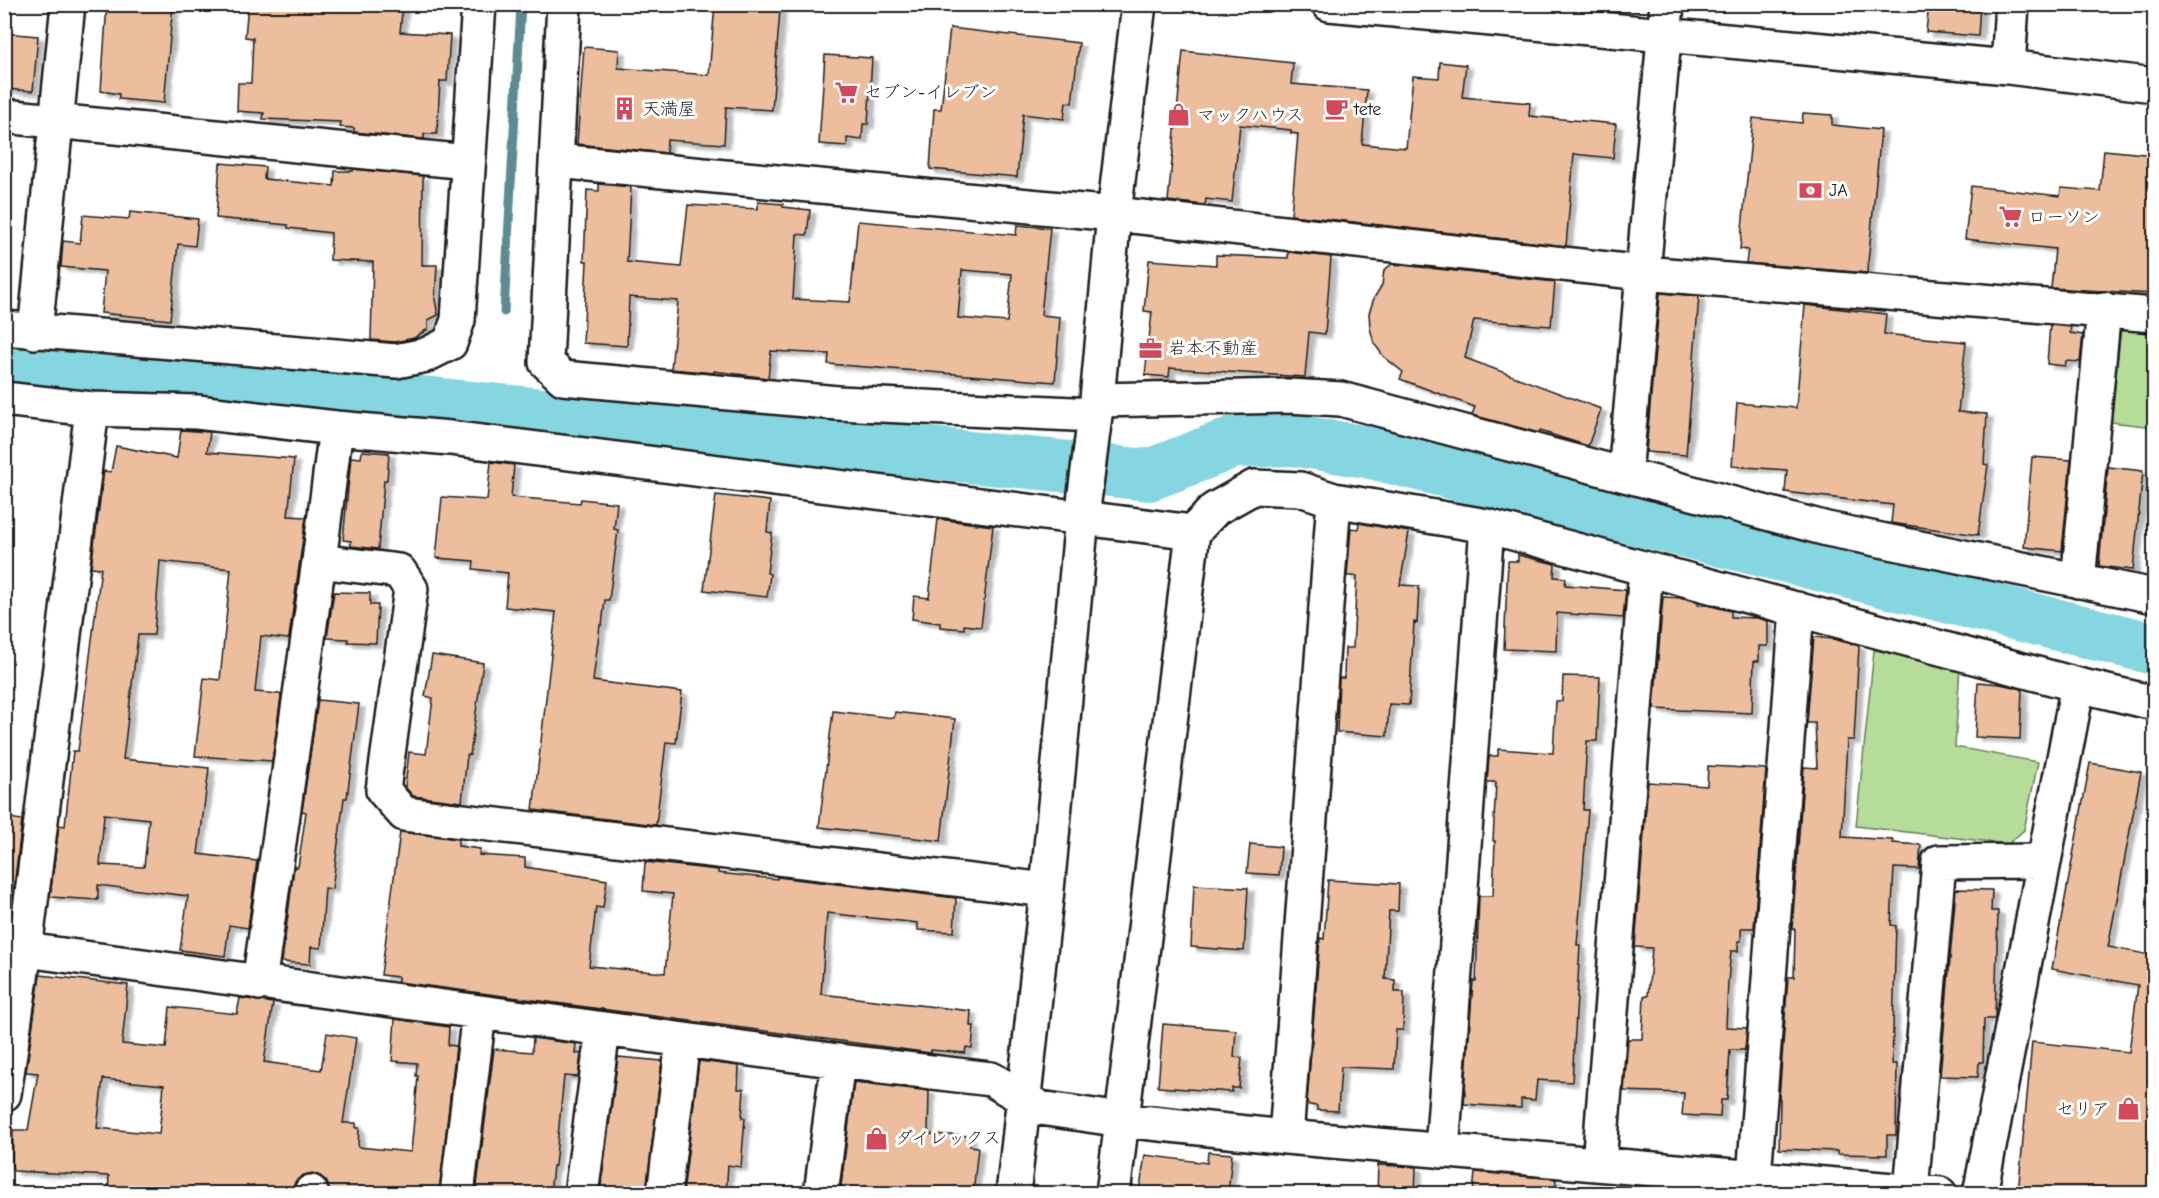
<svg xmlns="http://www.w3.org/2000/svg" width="2159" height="1198" font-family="'Comic Neue','Klee One',sans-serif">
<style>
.green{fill:#b5dc98;stroke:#687c5a;stroke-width:1.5}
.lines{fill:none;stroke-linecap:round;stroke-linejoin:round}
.stream{stroke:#5b8c92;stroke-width:9}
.river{stroke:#85d6e0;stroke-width:52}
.building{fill:#edbe9d;stroke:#1c1c1c;stroke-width:1.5;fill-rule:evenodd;filter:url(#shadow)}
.minor-casing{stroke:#1c1c1c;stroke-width:38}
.minor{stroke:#fff;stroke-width:33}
.labels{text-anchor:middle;stroke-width:6;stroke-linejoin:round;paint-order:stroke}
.poi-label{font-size:18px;fill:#1c1c1c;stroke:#fff;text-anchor:start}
</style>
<defs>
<filter id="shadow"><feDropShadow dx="6" dy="4" stdDeviation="1.5" flood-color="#0004"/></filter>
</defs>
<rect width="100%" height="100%" fill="#fff"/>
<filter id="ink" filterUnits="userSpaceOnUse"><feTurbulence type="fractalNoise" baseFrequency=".0167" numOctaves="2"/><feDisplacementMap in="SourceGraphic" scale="12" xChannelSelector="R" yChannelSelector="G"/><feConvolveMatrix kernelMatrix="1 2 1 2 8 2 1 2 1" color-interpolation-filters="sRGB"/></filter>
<g filter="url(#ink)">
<!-- green -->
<path class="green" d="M2121 327 2154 331V427L2111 422Z
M1874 650 1960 666 1955 747 2038 762 2024 830 2008 844 1856 826Z"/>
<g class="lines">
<!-- stream -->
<path class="stream" d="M504 312 521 4"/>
<!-- river -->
<path class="river" d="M4 360 1149 475 1234 442 1293 440 1367 452 2154 649"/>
</g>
<!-- building -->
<path class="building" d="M107 4H173L164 103 119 99V94L101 91Z
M248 4H403L400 32 450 35 447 81H440L437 134H424V139L354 132V128L340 127 341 122 263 119 264 113 237 111 238 83H251L253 38 245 37Z
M715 4H772L780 10 772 110 726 107 724 144 667 140 666 153 577 144 584 47 619 50 618 68 709 75Z
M1929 4H1980L1978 36 1926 32Z
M950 28 1079 43 1072 103 1066 102 1064 119 1023 114 1017 177 930 169 934 109H941Z
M4 33 38 36 33 91 4 89Z
M1183 51 1293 63 1291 84 1367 90 1362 144 1406 148 1413 76 1439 78 1440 62 1466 65 1462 97 1530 103 1529 116 1616 124 1613 158 1574 154 1566 246 1291 215 1298 134 1291 133V130L1240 125 1232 202 1206 199 1205 205 1168 201Z
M825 55 872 58 868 124H863L862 140 847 138V146L819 144Z
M1803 113 1832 115V125L1881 130 1867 273 1746 263 1748 250 1740 249 1753 118 1802 123Z
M2104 150 2154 155V294L2051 288 2055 249 1965 239 1971 186 2060 196 2061 188 2100 191Z
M220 163 265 167 264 179 334 186 335 171H353V169L423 176 422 265H437L435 300 438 315 428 320V329L414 338 395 342 371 340 373 262 330 260 331 233 288 228V225L216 218Z
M599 184 631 187 627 262 681 267 688 205 758 209V202L783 204V207L810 210 807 235 797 234 793 299 850 302 858 221 1016 235 1017 225 1050 228 1041 315 1060 317 1055 382 828 364 829 354 771 351 768 378 714 371V373L671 369 678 301 629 297 627 346 583 343 587 261H584L587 190 599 191ZM962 270 1012 274 1007 322 958 318Z
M130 212 198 219 195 246 178 244 170 320 101 313 105 271 61 267 63 241 80 243 83 215 129 219Z
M1288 252 1331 257 1325 334 1309 332 1305 377 1170 368 1169 377 1145 375 1152 312 1144 311 1149 260 1216 265V255L1288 258Z
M1392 264 1555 282 1551 326 1474 320 1465 358 1601 409 1588 446 1540 431 1539 433 1472 415 1475 407 1400 379 1403 372 1383 356 1374 343 1370 328 1369 313 1374 298 1382 285 1384 270Z
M1660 293 1699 296 1686 455 1646 452Z
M1805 305 1886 314 1884 334 1966 342 1958 412 1987 414 1984 464 1988 465 1978 535 1891 523 1893 505 1785 492 1787 470 1732 466 1737 403 1796 408Z
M2050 325 2071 327 2070 333 2083 335 2080 362 2066 361 2065 366 2047 364Z
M181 430 210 432 207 452 294 459 288 516 306 517 289 637 288 639 261 636 255 692 280 694 281 696 272 761 195 756 204 678 220 680 231 569 160 561 154 635H138L123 759 209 768 198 854 257 861 248 928 229 925 225 956 180 950 188 896 98 885V900L50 897 59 825 65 826 73 751H78L82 720 101 568 91 567 104 471 111 472 116 446 177 458ZM104 814 149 819 144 867 100 865Z
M362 451 389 453 387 480H384L378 549 351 546V541L343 540 351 457 361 458Z
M2032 457 2071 460 2062 551 2024 547Z
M491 462 514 465 511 497 580 503 581 499 617 503 614 529 618 530 609 600H605L602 625H600L593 681 682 692 676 743 666 742 656 825 533 810 556 612 505 607 508 573 473 569 474 561 436 558 442 497 487 500Z
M2108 467 2143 471 2133 570 2099 566Z
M716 495 770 501 767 532 772 533 767 573 770 574 767 597 704 590Z
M938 519 993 526 981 627 964 625V629L940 627V623L912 619 914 596 929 598Z
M1359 523 1409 532 1400 585 1419 586 1417 623 1414 622 1409 705 1389 704 1387 736 1337 732 1339 678H1344L1345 648H1353L1357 576H1347L1351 528 1358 529Z
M1518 555 1555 564 1554 577 1566 578 1565 585 1626 590 1623 618 1557 613 1556 651 1504 649 1508 561H1518Z
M334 592 370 593V605H378L376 643 348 642V639L327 638Z
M1663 597 1684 598 1699 602 1698 605H1707L1731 611V617L1757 618 1768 621V646H1759V661H1754L1752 713 1654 709Z
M1814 637 1833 639 1859 646 1854 740H1847L1842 837 1893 840 1892 843 1921 845 1919 869 1894 868 1891 925 1896 926 1892 1064H1897L1896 1135H1887V1155L1837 1154V1151L1779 1149 1780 1099H1779L1788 977H1794L1795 929H1792L1804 767 1817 768 1815 723H1807Z
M432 655 483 663 470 755H467L462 802 413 796 405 787 409 752 426 754 433 698 425 696Z
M1563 676 1600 677 1597 741H1587L1583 810H1588L1577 945H1580L1572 1082 1537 1080 1535 1100 1521 1099V1108L1464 1104 1473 981H1476L1479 896H1493L1495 841H1493L1496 782H1487L1489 756H1498V749L1553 753 1556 701H1562Z
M1978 682 2000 684 2022 689 2020 739 1975 737Z
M318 700 359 704 347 798H344L332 889 325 888 321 948 311 947 310 964 282 962 294 867H298L306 812 302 811Z
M833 711 894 718 895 712 955 719 941 841 819 827Z
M2090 763 2141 772 2108 947 2151 955 2148 971H2154V1194H2018L2032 1042 2129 1052 2138 985 2052 969Z
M1708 766 1766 769 1754 928H1741V941H1738V951H1731L1728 982 1726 1027 1747 1028 1745 1050H1730L1727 1100H1721L1720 1117 1682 1115 1684 1093 1624 1091 1628 1039H1642L1644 996H1648L1652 948 1635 947 1648 782 1707 786Z
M4 817 22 820 13 895H4Z
M400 832 458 839V846L480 849 479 855 525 858V867L607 880 603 908 596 907 589 966 665 973 673 894 643 891 645 862 718 870V873L777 879V877L956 898 954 932 918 930V923L827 913 821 994 971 1011 970 1026H974L972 1048 966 1047 965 1053 931 1050V1053L398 982V977L381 975Z
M1250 844 1281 847 1279 875 1247 873Z
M1328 880 1399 884 1398 911H1389L1385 979 1395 980V992H1404L1403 1030H1396L1394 1069 1341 1067 1338 1111 1317 1110V1106L1309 1105 1307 1102 1320 938 1324 939Z
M1194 885 1248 888 1244 951 1191 947Z
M1956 889 1992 890 1991 911H1998L1995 1018V1019H1984L1983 1062H1979L1978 1077 1940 1076Z
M40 975 128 985 122 1044 166 1048 170 1007 237 1014 240 998 273 1003 264 1062 321 1070 327 1033 356 1038 343 1123H356V1128H359L358 1147 411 1152 418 1076H416L417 1063 392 1061 395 1019 449 1027 448 1045 456 1046 439 1194H330L327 1182 320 1176 312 1173 302 1176 295 1182 292 1194H108L109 1176 14 1171 12 1169 13 1130H28L38 1073 26 1072ZM103 1079 164 1085 159 1134 97 1128Z
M1163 1024 1236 1030 1234 1057 1242 1058 1239 1088H1232V1092L1158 1087Z
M533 1038 576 1044 575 1053 581 1054 578 1077 564 1076 555 1166H553L550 1194H476L494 1049 532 1052Z
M618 1057 662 1061 646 1194H600Z
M699 1061 739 1066 738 1089H744L742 1118H745L741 1167 728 1165 726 1194H683Z
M854 1082 929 1091 928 1134 970 1136V1146L978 1147 973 1194H840Z
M1208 1152 1232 1154 1228 1194H1139L1145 1155 1207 1163Z
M1378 1165 1416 1167 1415 1194H1377Z
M1475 1172 1556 1179 1555 1194H1473Z"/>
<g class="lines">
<defs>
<path id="minor" d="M564 4 546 362 563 378 838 403 1095 415
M1329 4 2008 67 2154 85
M2008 67 2012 4
M4 116 468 162
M557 161 1114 214 1643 273 2154 315
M4 328 396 361 426 355 450 343 458 320 479 4
M35 332 68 4
M4 399 92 409 197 412 336 428 450 438 1193 532
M1097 400 1288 396 1341 399 1827 529 2154 596
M1625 475 1667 4
M319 561 399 571 411 589 383 790 404 814 1047 890
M2078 581 2104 309
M4 947 838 1061 991 1079 1040 1108 1122 1120 1286 1137 1940 1194
M259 983 319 561 336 428
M4 1094 25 950 92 409
M1286 1137 1334 500
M1442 1151 1487 526
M1599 1164 1646 569
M1754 1177 1797 609
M1911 1191 1939 862 2044 861
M311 1194V1192
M457 1194 479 1013
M581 1194 603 1030
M664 1194 683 1041
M821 1194 838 1061
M1013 1194 1047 890 1082 517 1097 400 1114 214 1139 4
M1113 1194 1193 532 1215 509 1254 487 1300 489 1334 500 1487 526 2078 685 2154 703
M1980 1194 2078 685"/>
</defs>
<!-- minor casing -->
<use href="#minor" class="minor-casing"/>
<!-- minor -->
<use href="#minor" class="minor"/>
</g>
</g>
<!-- icons -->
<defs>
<symbol id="supermarket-bare" viewBox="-9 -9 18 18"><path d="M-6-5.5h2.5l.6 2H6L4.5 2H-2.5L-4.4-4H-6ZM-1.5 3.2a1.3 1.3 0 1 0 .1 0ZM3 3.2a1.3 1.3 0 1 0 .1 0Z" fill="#d1495b" stroke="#fff" stroke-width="2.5" paint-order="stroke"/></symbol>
<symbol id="building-bare" viewBox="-9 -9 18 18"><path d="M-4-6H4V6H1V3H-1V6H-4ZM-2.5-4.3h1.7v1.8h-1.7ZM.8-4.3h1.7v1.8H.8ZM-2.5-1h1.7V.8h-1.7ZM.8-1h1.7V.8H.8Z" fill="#d1495b" stroke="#fff" stroke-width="2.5" paint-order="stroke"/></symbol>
<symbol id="cafe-bare" viewBox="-9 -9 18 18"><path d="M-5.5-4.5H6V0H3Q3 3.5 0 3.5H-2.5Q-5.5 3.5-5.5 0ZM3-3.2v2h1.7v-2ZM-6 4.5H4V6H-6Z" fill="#d1495b" stroke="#fff" stroke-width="2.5" paint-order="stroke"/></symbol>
<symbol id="shop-bare" viewBox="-9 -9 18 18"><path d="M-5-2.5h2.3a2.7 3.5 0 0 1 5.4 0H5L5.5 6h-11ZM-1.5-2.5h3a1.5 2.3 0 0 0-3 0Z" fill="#d1495b" stroke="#fff" stroke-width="2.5" paint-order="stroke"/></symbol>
<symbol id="bank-bare" viewBox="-9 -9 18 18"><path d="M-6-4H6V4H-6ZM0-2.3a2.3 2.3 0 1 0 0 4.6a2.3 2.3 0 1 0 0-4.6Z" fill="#d1495b" stroke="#fff" stroke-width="2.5" paint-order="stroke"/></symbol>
<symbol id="office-bare" viewBox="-9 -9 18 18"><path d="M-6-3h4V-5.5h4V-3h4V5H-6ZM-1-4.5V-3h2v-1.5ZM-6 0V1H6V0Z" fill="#d1495b" stroke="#fff" stroke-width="2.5" paint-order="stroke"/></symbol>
</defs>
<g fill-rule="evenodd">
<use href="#supermarket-bare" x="830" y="76" width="33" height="33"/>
<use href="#building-bare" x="608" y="92" width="33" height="33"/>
<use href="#cafe-bare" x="1320" y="92" width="33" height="33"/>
<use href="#shop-bare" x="1162" y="98" width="33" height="33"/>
<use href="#bank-bare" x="1794" y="174" width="33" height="33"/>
<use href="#supermarket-bare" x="1994" y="200" width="33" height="33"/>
<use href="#office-bare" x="1134" y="332" width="33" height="33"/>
<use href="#shop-bare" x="2112" y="1092" width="33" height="33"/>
<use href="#shop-bare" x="860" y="1122" width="33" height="33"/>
</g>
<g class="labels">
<!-- poi labels -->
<g class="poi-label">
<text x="864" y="98">セブン-イレブン</text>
<text x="642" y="115">天満屋</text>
<text x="1354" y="115">tete</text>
<text x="1197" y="121">マックハウス</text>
<text x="1829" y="196">JA</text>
<text x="2028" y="223">ローソン</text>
<text x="1168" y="354">岩本不動産</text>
<text x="2110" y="1115" text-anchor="end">セリア</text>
<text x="895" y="1144">ダイレックス</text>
</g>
</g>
<!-- margin -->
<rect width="2159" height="1198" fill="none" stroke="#fff" stroke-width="24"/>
<rect x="12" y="12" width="2135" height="1174" fill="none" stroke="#1c1c1c" stroke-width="2" filter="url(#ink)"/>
</svg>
